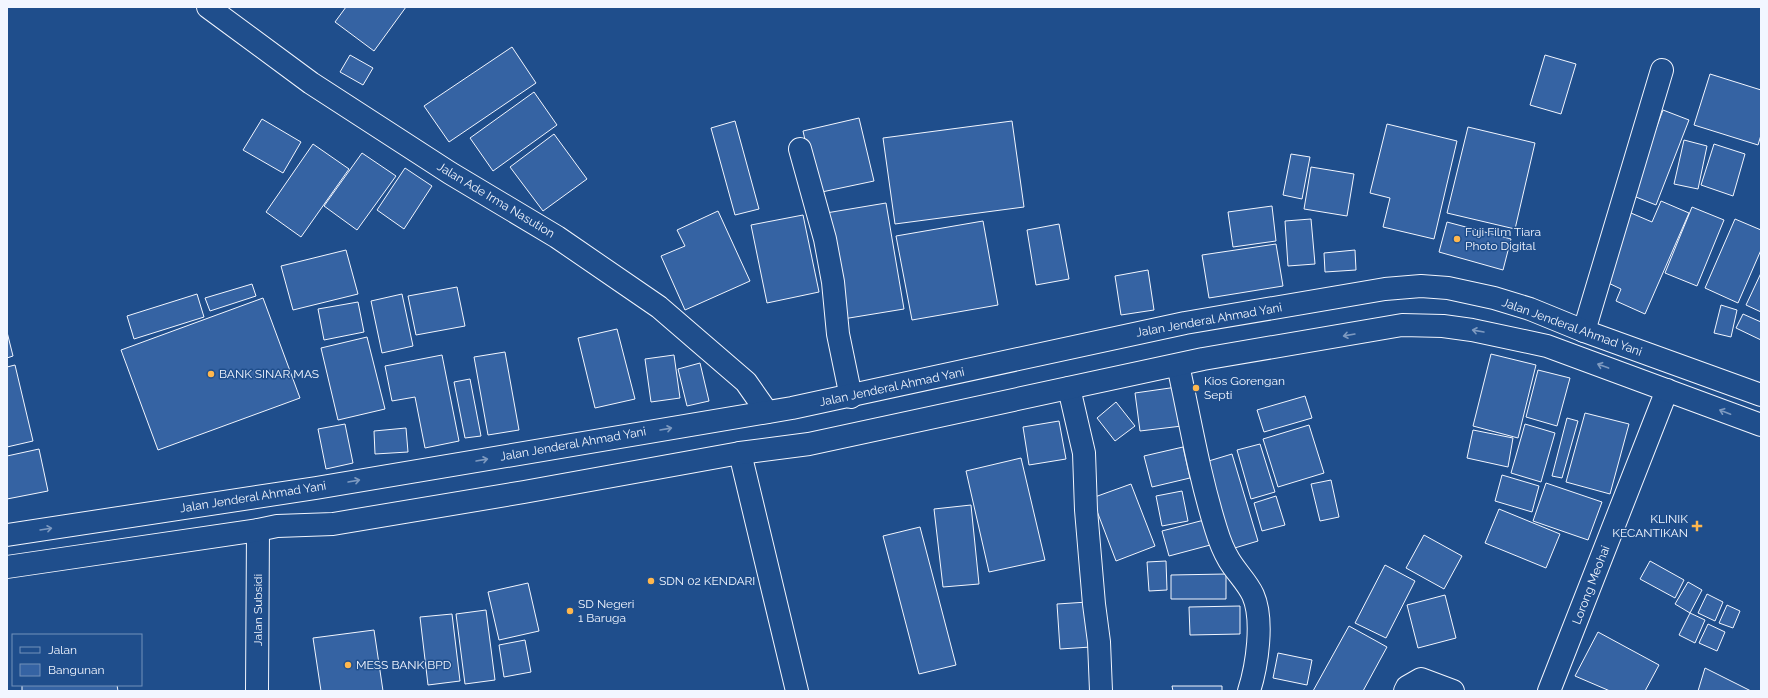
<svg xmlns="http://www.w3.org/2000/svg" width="1768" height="698" font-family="Raleway,sans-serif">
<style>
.building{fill:#3563a3;stroke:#f2f6ff}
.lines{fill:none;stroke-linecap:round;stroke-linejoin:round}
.minor-casing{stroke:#f2f6ff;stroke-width:24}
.trunk-casing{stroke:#f2f6ff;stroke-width:24}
.minor{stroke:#1f4e8c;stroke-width:22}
.trunk{stroke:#1f4e8c;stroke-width:22}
.oneway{stroke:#7e9ac0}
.poi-dot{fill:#ffb74d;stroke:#1f4e8c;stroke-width:1.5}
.labels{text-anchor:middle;stroke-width:3;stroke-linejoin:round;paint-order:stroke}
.street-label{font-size:12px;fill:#f2f6ff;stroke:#1f4e8c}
.poi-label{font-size:12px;fill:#f2f6ff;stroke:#1f4e8c;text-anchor:start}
</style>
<rect width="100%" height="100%" fill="#1f4e8c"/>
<!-- building -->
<path class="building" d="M346 7H406L374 51 335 22Z
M512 47 536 83 449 142 424 106Z
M350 55 373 68 363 85 340 72Z
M1545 55 1576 64 1561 114 1530 105Z
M1710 74 1761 90V135L1758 145 1694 125Z
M534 92 557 125 493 171 470 138Z
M1663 110 1689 120 1656 205 1631 195Z
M859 118 874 181 817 193 803 131Z
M262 119 301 142 283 173 243 150Z
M735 121 759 209 735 215 711 128Z
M1012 121 1024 207 895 224 883 138Z
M1387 124 1457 141 1434 239 1383 227 1390 198 1370 193Z
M1468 127 1535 143 1515 229 1447 213Z
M554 134 587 179 543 211 510 167Z
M1684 140 1707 146 1698 189 1674 184Z
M313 144 349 169 301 237 266 212Z
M1714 144 1745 154 1733 196 1701 185Z
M362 153 396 176 357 230 324 206Z
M1291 154 1310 157 1302 199 1283 195Z
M1311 167 1354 174 1347 216 1304 209Z
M405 168 432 186 404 229 377 210Z
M1661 201 1689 213 1645 314 1616 301 1621 289 1602 280 1631 213 1652 222Z
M886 203 904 309 843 319 826 213Z
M1272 206 1276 241 1233 247 1228 212Z
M1692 207 1724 220 1697 286 1665 273Z
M718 211 750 281 685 310 661 256 685 246 677 230Z
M803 215 819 292 767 303 751 225Z
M1311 219 1315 264 1288 266 1285 221Z
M1735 219 1761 230V250L1738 303 1705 288Z
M983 221 998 305 912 320 896 236Z
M1447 222 1511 239 1503 270 1439 252Z
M1059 224 1069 279 1036 285 1027 230Z
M1276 244 1283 286 1209 298 1202 255Z
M346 250 358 294 293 310 281 266Z
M1355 250 1356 270 1325 272 1324 253Z
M1148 270 1154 310 1121 315 1115 276Z
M1761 273V312L1746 305Z
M252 284 256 296 210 311 205 298Z
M457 287 465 326 416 335 408 296Z
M197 294 204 317 134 339 127 316Z
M402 294 413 346 382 353 371 301Z
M263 298 300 398 158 450 121 350Z
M358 302 364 332 324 340 318 309Z
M1721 305 1737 310 1731 337 1714 333Z
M1743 314 1761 322V340L1736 328Z
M617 329 635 399 595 408 578 338Z
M7 332 13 356 7 358Z
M367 337 385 409 338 420 321 348Z
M505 352 519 430 488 435 474 357Z
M1491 354 1536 365 1518 438 1473 426Z
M442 355 459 441 425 448 415 397 392 401 385 366Z
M674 355 680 398 651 402 645 359Z
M700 363 709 401 687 406 678 369Z
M15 365 33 441 7 447V367Z
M1538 370 1570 378 1557 426 1526 417Z
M470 379 481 436 465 438 454 382Z
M1177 387 1182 426 1140 431 1135 393Z
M1305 396 1312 418 1264 432 1257 410Z
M1116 402 1135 426 1115 441 1097 418Z
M1585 413 1629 424 1610 494 1566 482Z
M1567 418 1578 421 1562 478 1552 476Z
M1059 421 1066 459 1029 465 1023 427Z
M345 424 353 463 326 469 318 429Z
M1525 424 1555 433 1541 482 1511 473Z
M1309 425 1324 473 1278 487 1263 439Z
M406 428 408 452 375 454 374 431Z
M1473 430 1513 438 1508 467 1467 458Z
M1260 444 1275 492 1251 499 1237 450Z
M1183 447 1190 478 1152 487 1144 456Z
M39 449 48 491 7 499V456Z
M1232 454 1258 541 1228 550 1202 463Z
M1021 458 1045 560 989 572 966 471Z
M1502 475 1539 486 1532 512 1495 501Z
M1331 480 1339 517 1320 521 1311 484Z
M1546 483 1602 502 1588 540 1533 521Z
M1131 484 1155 546 1116 561 1092 498Z
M1182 491 1188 521 1162 526 1156 496Z
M1276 496 1285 525 1262 531 1254 503Z
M971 505 979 584 943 587 934 509Z
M1499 509 1560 534 1546 568 1485 543Z
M1208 519 1214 544 1169 556 1162 531Z
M920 527 956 665 919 674 883 536Z
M1424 535 1462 556 1444 589 1406 568Z
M1166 561 1167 590 1149 591 1147 562Z
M1650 561 1684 580 1675 598 1640 579Z
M1385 565 1415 581 1386 638 1355 623Z
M1226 574V599H1171V575Z
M1688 582 1702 590 1690 613 1675 604Z
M528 583 539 631 499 640 488 592Z
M1707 594 1723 602 1715 621 1698 613Z
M1445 595 1456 638 1418 648 1407 605Z
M1088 602 1091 647 1060 649 1057 604Z
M1727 605 1740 611 1733 628 1719 623Z
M1240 606V634L1190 635 1189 607Z
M486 610 495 680 465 684 456 614Z
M1690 613 1705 620 1695 643 1679 635Z
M452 614 460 681 428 685 420 617Z
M1708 624 1725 632 1717 651 1699 643Z
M1349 626 1387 647 1363 691H1313Z
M374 630 383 691H321L313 638Z
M1598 632 1659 665 1645 691H1610L1575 676Z
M525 640 531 672 504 677 499 645Z
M1278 653 1312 660 1307 685 1273 678Z
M1705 668 1751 691H1698Z
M22 685H117L118 691H22Z
M1172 686H1222V691H1173Z"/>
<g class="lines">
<defs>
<path id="minor" d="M208 7 311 83 450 173 557 237 659 307 746 382 767 412
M800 149 825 239 833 282 838 334 851 397
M1584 331 1662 70
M1178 365C1190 420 1199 475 1216 529 1219 539 1223 550 1229 560 1236 572 1247 582 1253 595 1264 620 1257 666 1249 691
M1069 388 1084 453 1086 510 1094 604 1099 642 1101 691
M740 453 797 691
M257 691 258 530
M1405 691 1407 687 1421 679 1453 691
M1549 691 1667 390"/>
<path id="trunk" d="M7 535 316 488 792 408 1185 323 1385 289 1421 286 1448 288 1494 298 1530 309 1584 331 1761 395
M7 567 258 530 277 526 333 524 524 492 740 453 809 444 1203 359 1402 325 1443 326 1472 330 1547 346 1761 425"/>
</defs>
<!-- minor casing -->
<use href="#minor" class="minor-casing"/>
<!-- trunk casing -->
<use href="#trunk" class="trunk-casing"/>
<!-- minor -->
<use href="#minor" class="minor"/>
<!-- trunk -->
<use href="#trunk" class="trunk"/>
</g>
<!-- one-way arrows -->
<defs><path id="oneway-shaft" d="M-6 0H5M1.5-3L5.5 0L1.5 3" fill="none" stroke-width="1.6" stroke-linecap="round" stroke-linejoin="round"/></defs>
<g class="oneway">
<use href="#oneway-shaft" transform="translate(1478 331) rotate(-170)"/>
<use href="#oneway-shaft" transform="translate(1349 335) rotate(170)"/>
<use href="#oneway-shaft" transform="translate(1603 366) rotate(-160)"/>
<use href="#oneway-shaft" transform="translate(1725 412) rotate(-159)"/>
<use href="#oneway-shaft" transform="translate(666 429) rotate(-10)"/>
<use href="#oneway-shaft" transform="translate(482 460) rotate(-10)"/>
<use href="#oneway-shaft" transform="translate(354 481) rotate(-10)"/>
<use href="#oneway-shaft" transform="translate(46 529) rotate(-9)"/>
</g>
<!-- markers -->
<g class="poi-dot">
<circle cx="1457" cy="239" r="4"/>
<circle cx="211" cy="374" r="4"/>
<circle cx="1196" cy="388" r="4"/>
<path d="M1695 520h4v4h4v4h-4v4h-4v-4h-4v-4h4z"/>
<circle cx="651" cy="581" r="4"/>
<circle cx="570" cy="611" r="4"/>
<circle cx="348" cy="665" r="4"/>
</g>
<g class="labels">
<!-- street labels -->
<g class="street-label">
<text transform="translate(496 200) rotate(31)" y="4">Jalan Ade Irma Nasution</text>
<text transform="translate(1209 320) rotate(-10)" y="4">Jalan Jenderal Ahmad Yani</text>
<text transform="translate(1572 327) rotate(20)" y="4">Jalan Jenderal Ahmad Yani</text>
<text transform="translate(892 387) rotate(-12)" y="4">Jalan Jenderal Ahmad Yani</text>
<text transform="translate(573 444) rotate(-10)" y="4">Jalan Jenderal Ahmad Yani</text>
<text transform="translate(253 497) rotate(-9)" y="4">Jalan Jenderal Ahmad Yani</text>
<text transform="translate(1591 585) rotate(-69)" y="4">Lorong Meohai</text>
<text transform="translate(258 610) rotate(-90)" y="4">Jalan Subsidi</text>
</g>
<!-- poi labels -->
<g class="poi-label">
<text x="1465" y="236">Fuji Film Tiara<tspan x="1465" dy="14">Photo Digital</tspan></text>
<text x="219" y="378">BANK SINAR MAS</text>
<text x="1204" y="385">Kios Gorengan<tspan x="1204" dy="14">Septi</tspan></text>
<text x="1688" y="523" text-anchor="end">KLINIK<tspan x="1688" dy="14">KECANTIKAN</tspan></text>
<text x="659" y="585">SDN 02 KENDARI</text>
<text x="578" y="608">SD Negeri<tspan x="578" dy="14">1 Baruga</tspan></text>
<text x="356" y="669">MESS BANK BPD</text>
</g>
</g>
<!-- border -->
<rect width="1768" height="698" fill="none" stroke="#f2f6ff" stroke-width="16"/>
<!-- legend -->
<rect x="12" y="634" width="130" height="52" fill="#1f4e8c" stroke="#7391ba"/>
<rect x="20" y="647" width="20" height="6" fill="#1f4e8c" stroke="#7391ba"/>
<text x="48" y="654" font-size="12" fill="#f2f6ff">Jalan</text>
<rect x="20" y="664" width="20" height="12" fill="#3563a3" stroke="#7391ba"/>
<text x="48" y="674" font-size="12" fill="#f2f6ff">Bangunan</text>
</svg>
